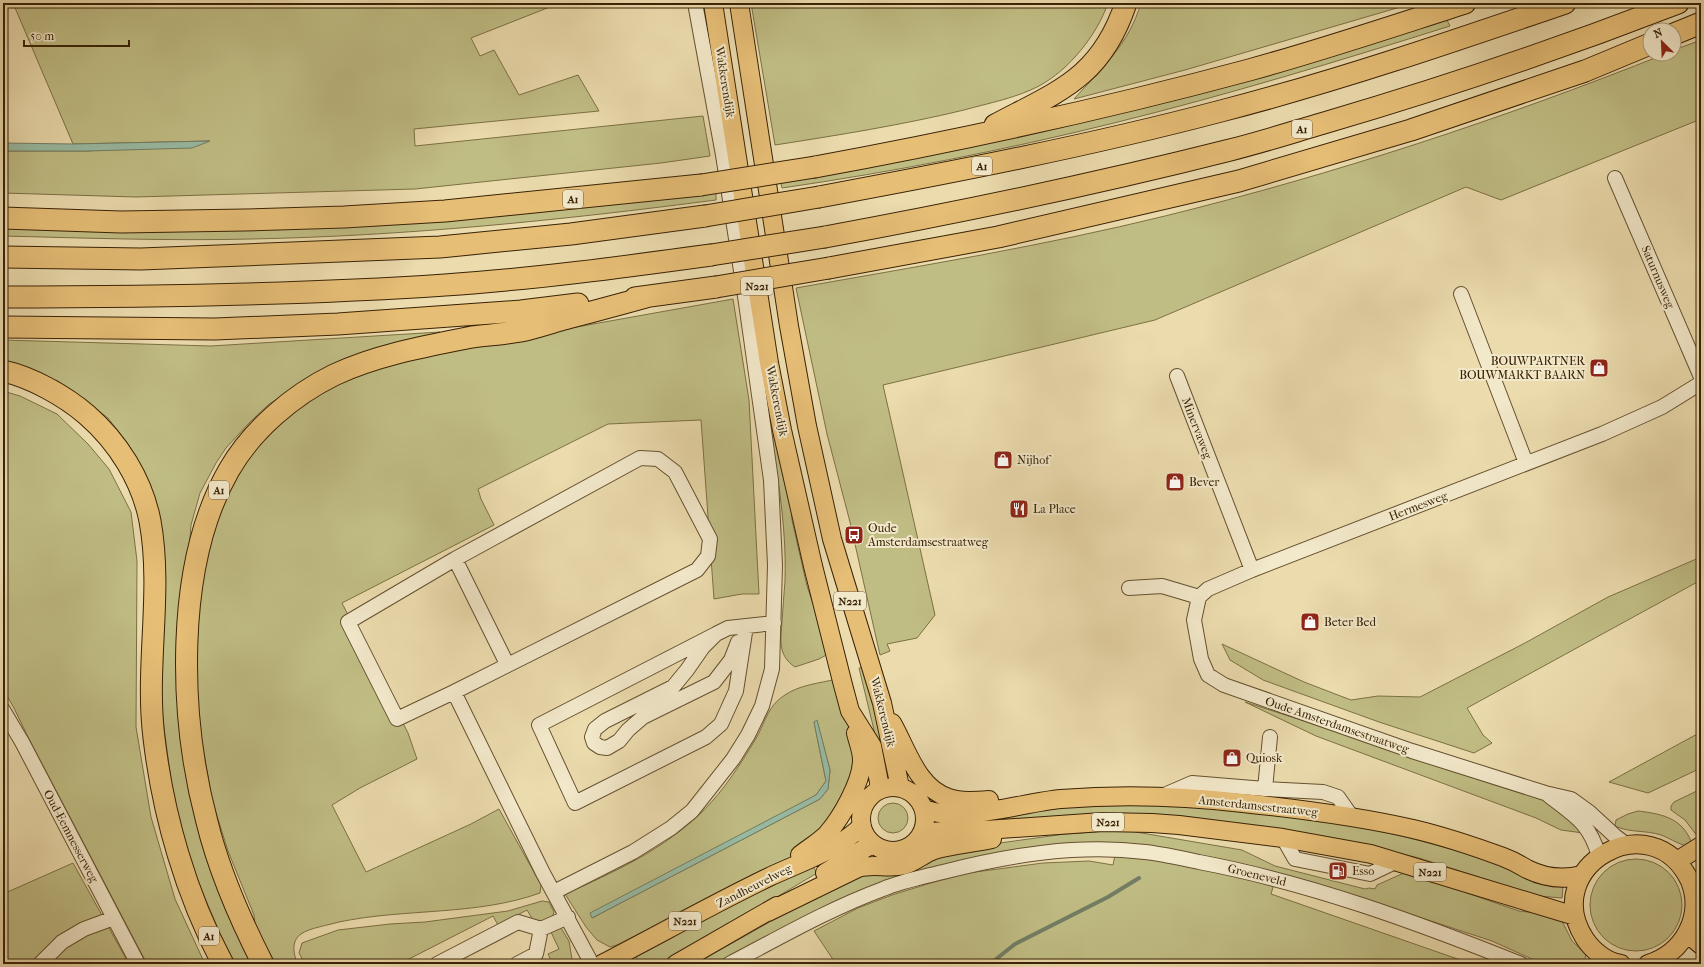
<svg xmlns="http://www.w3.org/2000/svg" width="1704" height="967" font-family="'IM FELL French Canon',serif">
<style>
.green{fill:#c0bd84;stroke:#7c7044;fill-rule:evenodd}
.water{fill:#99bca5;stroke:#737e65}
.lines{fill:none;stroke-linecap:round;stroke-linejoin:round}
.stream{stroke:#737e65;stroke-width:4}
.minor-casing{stroke:#66502f;stroke-width:16}
.major-casing{stroke:#392205;stroke-width:20}
.highway-casing{stroke:#392205;stroke-width:23}
.minor{stroke:#f2e8ca;stroke-width:14}
.major{stroke:#e6be76;stroke-width:18}
.highway{stroke:#e6be76;stroke-width:21}
.highway-bridge-casing{stroke:#392205;stroke-width:23;stroke-linecap:butt}
.highway-bridge{stroke:#e6be76;stroke-width:21}
.labels{text-anchor:middle;stroke-width:4;stroke-linejoin:round;paint-order:stroke}
.shield{fill:#f2e8ca;stroke:#705d40;stroke-width:1}
.shield-label{font-size:11px;font-weight:bold;fill:#392205}
.street-label{font-size:12px;fill:#392205;stroke:#f2e8ca}
.poi-label{font-size:12px;fill:#392205;stroke:#f2e8ca;text-anchor:start}
</style>
<rect width="100%" height="100%" fill="#ebdbad"/>
<filter id="stains"><feTurbulence type="fractalNoise" baseFrequency=".005" numOctaves="4"/><feColorMatrix values="0 0 0 0 .2 0 0 0 0 .09 0 0 0 0 .02 0 0 0 .5 -.17"/></filter>
<radialGradient id="worn" r=".72"><stop offset=".6" stop-color="#630" stop-opacity="0"/><stop offset="1" stop-color="#630" stop-opacity=".3"/></radialGradient>
<!-- green -->
<path class="green" d="M13 3H560L471 38 480 56 494 50 519 95 578 75 599 111 414 129 415 146 703 116 710 156 661 163 415 189 136 197 3 193V151H88L209 141 73 144Z
M751 3H1108C1097 35 1069 70 1039 86 1016 98 989 103 964 110 902 125 839 135 775 145Z
M1141 3H1414L1185 70 1074 99C1102 68 1129 44 1141 3Z
M1446 18 1450 26C1339 61 1227 95 1114 123 1005 150 893 172 782 188L780 179Z
M1701 40V119L1501 200 1466 187 1155 320 883 385 935 615 917 638 887 644 890 651 880 655 850 522 827 434 796 288C920 266 1043 246 1165 216 1335 174 1502 119 1665 54H1674V50Z
M716 191V200C562 220 407 236 251 239 168 241 86 238 3 236V224Z
M733 299 749 400 759 594H742L714 599 701 420 608 424 478 489 481 499 494 525 342 603 408 733 417 759 360 788 332 805 366 872 471 824 499 809 541 885 540 893C476 916 406 908 339 922 329 925 309 928 301 934 291 941 293 954 298 964H269L256 935 254 915 228 851 212 800 197 712V647L200 597 204 560 219 505 265 429 332 386 392 363 554 331Z
M440 332 380 351 293 389 269 404 250 422 226 448 216 463 200 493 191 525 188 562 184 709 258 964H233L189 861 175 809 164 728 138 463 125 440 108 418 79 396 58 381 3 363V340L211 346Z
M3 391 20 396 57 414 88 444 109 469 131 512 137 561 136 727 151 817 175 899 205 964H147L28 737 14 708 3 689Z
M768 391 789 479 792 520 807 586 830 653 819 659 795 667C777 655 781 639 782 621 783 607 784 594 785 581 787 521 775 462 766 403Z
M1701 557V580L1467 708 1483 735 1492 743 1474 753 1379 722 1263 680 1230 660 1222 644 1304 682 1351 700 1378 696 1420 697 1525 643 1608 597Z
M864 667 890 762 882 763 859 668Z
M837 679 856 757 844 795 813 840 788 859 617 945 610 947 597 940 586 927 565 894C613 873 666 848 703 811 724 790 740 765 755 740 765 724 767 706 785 695 799 685 820 683 837 679ZM817 721 830 770 828 789 820 799 592 918 816 795 826 781 814 722Z
M1245 702 1539 796 1553 806 1583 833 1561 830 1536 818 1316 736Z
M1701 732V768L1648 793 1609 782Z
M1701 789V841L1685 820 1671 810V806L1674 802Z
M878 818a15 15 0 1 1 30 0a15 15 0 1 1-30 0Z
M1112 803 1243 809 1354 825 1410 838 1469 854 1513 868 1532 881 1563 887 1562 898 1538 896 1419 858 1361 844 1248 827 987 826 986 816 1059 806Z
M1638 811C1664 814 1685 819 1693 847 1680 846 1672 839 1661 835 1646 830 1630 833 1615 826L1616 820 1628 814Z
M1124 830 1242 850 1275 866 1365 889 1369 888 1375 889 1377 885 1406 872 1519 911 1545 914 1561 919 1572 941 1586 954 1584 964H1543L1492 941 1312 882 1143 846 1115 843 1036 849 807 918 718 964H695L857 873 971 847 1065 834Z
M1115 855 1167 862 1274 884 1271 894 1472 964H836L814 931 858 908 892 895 934 882 968 873 1043 863 1089 861 1113 865Z
M1590 905a46 46 0 1 1 92 0a46 46 0 1 1-92 0Z
M73 863 129 964H3V894Z
M811 863 817 873 740 919 659 964H639L636 957Z
M542 901 549 902 554 912 552 918 542 923 533 920 527 910 498 925 493 916 409 959 411 964H305L299 953 302 943 338 930 390 924 425 922 508 911Z
M557 927 561 928 569 941 572 959 568 964H553L548 954 559 949 550 930Z"/>
<!-- water -->
<path class="water" d="M210 141 192 148 88 151H3V143L73 144Z
M817 720 830 770 828 789 820 799 592 918 590 913 816 795 826 781 814 722Z"/>
<g class="lines">
<!-- stream -->
<path class="stream" d="M990 964 1015 944 1108 897 1139 878"/>
<defs>
<path id="minor" d="M1615 178 1701 377
M1461 294 1526 463
M1177 376 1252 570
M640 458 658 459 675 472 710 539 708 556 697 570 454 692 397 719 348 622 455 559Z
M455 559 507 664
M1129 588 1162 586 1199 597 1208 589 1252 570 1602 434 1662 407 1701 383
M1199 597 1194 620 1201 659 1208 675 1224 685 1412 751 1545 793 1571 799 1589 812 1615 836 1627 845
M716 634 539 725 575 803 706 737 721 724 736 691 746 626
M738 642 731 660 714 682 643 717 628 730 619 741 607 748 600 747 594 743 592 737 595 729 605 721 673 687 687 670 703 647 716 634 728 628 774 623
M454 692 543 873 592 964
M3 710 22 742 138 964
M1265 789 1270 737
M1548 795C1575 816 1589 822 1599 856
M1162 796 1192 783 1265 789 1323 792 1338 797 1352 817
M1283 838 1295 859 1370 874 1397 861
M554 892 633 852 671 828 692 811 733 759 748 735 762 706 772 669 775 565 771 480 746 303 723 155 695 3
M40 964 62 942 84 929 114 918
M437 964 518 922 541 929 568 917
M517 964 536 954 541 929
M729 964C779 938 829 909 883 889 902 881 923 877 943 872 1009 855 1077 844 1145 852 1163 854 1181 858 1199 862 1310 883 1416 922 1521 964"/>
<path id="major" d="M713 3 769 363 782 430 813 566 843 685 850 711 872 746 879 782V790
M739 3 789 326 807 426 832 539 882 703 900 787
M892 723C907 749 917 788 949 798 961 802 975 801 989 800
M861 819a32 32 0 1 1 64 0a32 32 0 1 1-64 0Z
M925 809C959 824 1024 802 1061 799 1122 794 1183 796 1243 803 1300 809 1357 816 1413 829 1443 836 1473 846 1503 857 1511 860 1519 864 1527 869 1545 878 1563 880 1582 875
M921 836 933 832 944 831H971L1102 822 1152 823 1179 825 1283 838 1371 854 1575 916
M800 855C809 848 819 842 827 834 841 818 862 782 862 760 862 751 858 742 856 733
M1677 861 1701 846
M825 873 867 847 874 845
M768 912 858 868C873 863 888 869 904 865 915 862 923 854 934 850 953 845 973 843 992 839
M1688 934 1701 945
M602 964C658 935 713 904 769 877 801 862 836 851 862 826
M676 964 777 906
M1621 964C1607 962 1593 951 1585 939 1538 867 1652 801 1690 881 1704 917 1683 953 1648 964"/>
<path id="highway" d="M1674 34 1701 23
M995 125C1059 91 1101 78 1126 3
M815 167C961 140 1105 109 1249 70 1322 50 1393 26 1465 3
M819 197C954 172 1088 146 1221 111 1337 81 1451 42 1565 3
M3 218 121 222 245 220 344 217 445 211 701 185
M825 237C961 212 1096 184 1230 150 1262 142 1293 132 1324 123 1444 88 1562 48 1678 3
M3 257 141 259 440 247 571 234 705 216
M829 268 998 237 1239 181 1411 130 1585 71 1650 44
M3 297C151 297 298 295 445 285 534 279 623 267 711 255
M635 298 716 287
M3 327 215 329 338 324 521 311 578 304
M3 371C31 377 65 396 87 415 118 442 142 480 150 521 163 592 145 666 154 738 163 815 186 895 223 964
M263 964C240 919 219 871 207 822 179 717 174 566 229 470 252 430 293 395 334 375 377 355 426 346 472 337 488 335 505 334 521 331 535 328 550 323 564 319 592 312 621 304 650 296"/>
</defs>
<!-- minor casing -->
<use href="#minor" class="minor-casing"/>
<!-- major casing -->
<use href="#major" class="major-casing"/>
<!-- highway casing -->
<use href="#highway" class="highway-casing"/>
<!-- minor -->
<use href="#minor" class="minor"/>
<!-- major -->
<use href="#major" class="major"/>
<!-- highway -->
<use href="#highway" class="highway"/>
<defs>
<path id="highway-bridge" d="M701 185 815 167
M705 216 819 197
M711 255 825 237
M716 287 829 268"/>
</defs>
<!-- highway-bridge casing -->
<use href="#highway-bridge" class="highway-bridge-casing"/>
<!-- highway-bridge -->
<use href="#highway-bridge" class="highway-bridge"/>
</g>
<!-- icons -->
<defs>
<symbol id="shop-square" viewBox="-11 -11 22 22"><rect x="-9" y="-9" width="18" height="18" rx="4" fill="#8f2418" stroke="#f2e8ca"/><path d="M-5-2.5h2.3a2.7 3.5 0 0 1 5.4 0H5L5.5 6h-11ZM-1.5-2.5h3a1.5 2.3 0 0 0-3 0Z" fill="#fff"/></symbol>
<symbol id="restaurant-square" viewBox="-11 -11 22 22"><rect x="-9" y="-9" width="18" height="18" rx="4" fill="#8f2418" stroke="#f2e8ca"/><path d="M-5-6h1v4h1v-4h1v4h1v-4h1v5L-1.5 .5V6h-2V.5L-5-1ZM5-6V6H3V1.5H1.5Q1.5-4 5-6Z" fill="#fff"/></symbol>
<symbol id="bus-square" viewBox="-11 -11 22 22"><rect x="-9" y="-9" width="18" height="18" rx="4" fill="#8f2418" stroke="#f2e8ca"/><path d="M-5-6H5V4H4V6H2V4H-2V6H-4V4H-5ZM-3.5-4V0h7V-4ZM-3.5 1.2v1.5H-2V1.2ZM2 1.2v1.5H3.5V1.2Z" fill="#fff"/></symbol>
<symbol id="fuel-square" viewBox="-11 -11 22 22"><rect x="-9" y="-9" width="18" height="18" rx="4" fill="#8f2418" stroke="#f2e8ca"/><path d="M-5.5-6h7V0h2V4h1.3V-2.5L3-4.5l.8-.8L6-3V5H2.5V1h-1V6h-7ZM-4.2-4.7v3.2H.2V-4.7Z" fill="#fff"/></symbol>
</defs>
<g fill-rule="evenodd">
<use href="#shop-square" x="1588" y="357" width="22" height="22"/>
<use href="#shop-square" x="992" y="449" width="22" height="22"/>
<use href="#shop-square" x="1164" y="471" width="22" height="22"/>
<use href="#restaurant-square" x="1008" y="498" width="22" height="22"/>
<use href="#bus-square" x="843" y="524" width="22" height="22"/>
<use href="#shop-square" x="1299" y="611" width="22" height="22"/>
<use href="#shop-square" x="1221" y="747" width="22" height="22"/>
<use href="#fuel-square" x="1327" y="860" width="22" height="22"/>
</g>
<g class="labels">
<!-- shield labels -->
<g class="shield">
<rect x="1292" y="120" width="20" height="18" rx="3"/>
<rect x="972" y="157" width="20" height="18" rx="3"/>
<rect x="563" y="190" width="20" height="18" rx="3"/>
<rect x="741" y="277" width="32" height="18" rx="3"/>
<rect x="209" y="481" width="20" height="18" rx="3"/>
<rect x="834" y="592" width="32" height="18" rx="3"/>
<rect x="1092" y="813" width="32" height="18" rx="3"/>
<rect x="1414" y="863" width="32" height="18" rx="3"/>
<rect x="669" y="912" width="32" height="18" rx="3"/>
<rect x="199" y="927" width="20" height="18" rx="3"/>
</g>
<g class="shield-label">
<text x="1302" y="133">A1</text>
<text x="982" y="170">A1</text>
<text x="573" y="203">A1</text>
<text x="757" y="290">N221</text>
<text x="219" y="494">A1</text>
<text x="850" y="605">N221</text>
<text x="1108" y="826">N221</text>
<text x="1430" y="876">N221</text>
<text x="685" y="925">N221</text>
<text x="209" y="940">A1</text>
</g>
<!-- street labels -->
<g class="street-label">
<text transform="translate(725 82) rotate(81)" y="4">Wakkerendijk</text>
<text transform="translate(1658 277) rotate(67)" y="4">Saturnusweg</text>
<text transform="translate(777 401) rotate(79)" y="4">Wakkerendijk</text>
<text transform="translate(1197 428) rotate(69)" y="4">Minervaweg</text>
<text transform="translate(1418 506) rotate(-21)" y="4">Hermesweg</text>
<text transform="translate(883 712) rotate(76)" y="4">Wakkerendijk</text>
<text transform="translate(1337 725) rotate(19)" y="4">Oude Amsterdamsestraatweg</text>
<text transform="translate(1258 806) rotate(6)" y="4">Amsterdamsestraatweg</text>
<text transform="translate(71 836) rotate(62)" y="4">Oud-Eemnesserweg</text>
<text transform="translate(1257 875) rotate(14)" y="4">Groeneveld</text>
<text transform="translate(754 886) rotate(-27)" y="4">Zandheuvelweg</text>
</g>
<!-- poi labels -->
<g class="poi-label">
<text x="1585" y="365" text-anchor="end">BOUWPARTNER<tspan x="1585" dy="14">BOUWMARKT BAARN</tspan></text>
<text x="1017" y="464">Nijhof</text>
<text x="1189" y="486">Bever</text>
<text x="1033" y="513">La Place</text>
<text x="868" y="532">Oude<tspan x="868" dy="14">Amsterdamsestraatweg</tspan></text>
<text x="1324" y="626">Beter Bed</text>
<text x="1246" y="762">Quiosk</text>
<text x="1352" y="875">Esso</text>
</g>
</g>
<!-- margin -->
<rect width="1704" height="967" fill="none" stroke="#ebdbad" stroke-width="16"/>
<rect x="4" y="4" width="1696" height="959" fill="none" stroke="#392205" stroke-width="2"/>
<rect x="8" y="8" width="1688" height="951" fill="none" stroke="#392205"/>
<!-- north arrow -->
<g transform="translate(1662 42) rotate(336)"><circle r="19" fill="#f2e8ca" stroke="#a8997b"/>
<path d="M0-3L7 15L0 10L-7 15Z" fill="#8f2418"/>
<text y="-6" font-size="11" font-weight="bold" text-anchor="middle" fill="#392205">N</text>
</g>
<!-- scale -->
<path d="M24 40v6h105v-6" fill="none" stroke="#392205" stroke-width="2"/>
<text x="30" y="40" font-size="12" fill="#392205" stroke="#f2e8ca" stroke-width="3" paint-order="stroke">50 m</text>
<rect width="100%" height="100%" filter="url(#stains)"/>
<rect width="100%" height="100%" fill="url(#worn)"/>
</svg>
